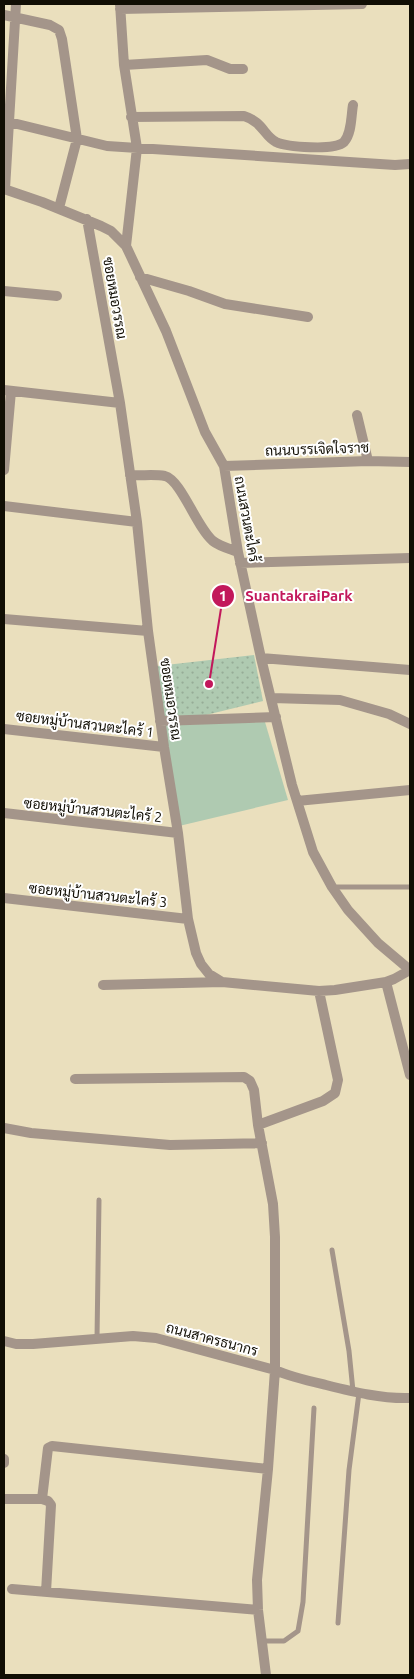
<svg xmlns="http://www.w3.org/2000/svg" width="414" height="1679" font-family="Ubuntu,Sarabun,sans-serif">
<style>
.green{fill:url(#green-dots)}
.pitch{fill:#afcab1}
.lines{fill:none;stroke-linecap:round;stroke-linejoin:round}
.service{stroke:#a4958a;stroke-width:5}
.minor{stroke:#a4958a;stroke-width:10}
.labels{text-anchor:middle;stroke-width:4;stroke-linejoin:round;paint-order:stroke}
.street-label{font-size:14px;fill:#110e04;stroke:#fff}
.leader{fill:none;stroke:#c2185b;stroke-width:2}
.callout-dot{fill:#c2185b;stroke:#fff;stroke-width:2}
.mark-label{font-size:15px;text-anchor:middle;font-weight:bold;fill:#fff}
.callout-label{font-size:15px;text-anchor:middle;font-weight:bold;fill:#c2185b;stroke:#fff;stroke-width:4;stroke-linejoin:round;paint-order:stroke}
</style>
<defs>
<pattern id="green-dots" width="8" height="8" patternUnits="userSpaceOnUse" patternTransform="scale(1.25)"><rect width="8" height="8" fill="#afcab1"/><path d="M2 2h.1M6 6h.1" fill="none" stroke="#96ac97" stroke-width="1.8" stroke-linecap="round"/></pattern>
</defs>
<rect width="100%" height="100%" fill="#eadfbd"/>
<!-- green -->
<path class="green" d="M254 655 263 701 165 725 157 666Z"/>
<!-- pitch -->
<path class="pitch" d="M265 722 288 800 179 826 165 725Z"/>
<g class="lines">
<!-- service -->
<path class="service" d="M333 887H410
M332 1250 349 1351 353 1391
M97 1339 99 1200
M338 1623 349 1470 359 1393
M262 1641H284L298 1631 303 1602 314 1408"/>
<!-- minor -->
<path class="minor" d="M120 4 124 65 137 148 126 246
M120 9 362 4
M4 15 50 25 59 30 62 39 77 139 59 208
M124 65 207 60 230 69H243
M131 117 244 116C263 122 264 136 276 142 287 147 334 151 344 142 352 133 351 116 353 105
M9 122 107 146 395 165 410 164
M4 189 42 202 101 226 111 231 126 246 166 331 205 432 224 466 238 552 261 658 292 785 313 852 332 887 348 910 378 943 410 970 394 979 386 982 335 990 319 991 222 982 209 974 201 964 196 953 188 919 178 833 164 747 148 631 137 522 120 403 87 219
M5 189 16 4
M140 277 189 291 225 304 308 317
M4 291 57 296
M4 390 120 403
M357 415 368 461
M224 466 368 461 410 462
M4 470 11 391
M130 475C141 476 154 474 165 476 181 480 197 528 213 541 219 546 230 549 238 552
M4 506 137 522
M240 563 410 558
M4 619 148 631
M261 658 410 670
M272 698 340 700 389 714 410 724
M160 721 276 717
M4 729 164 747
M297 801 410 790
M4 813 178 833
M4 898 188 919
M386 982 410 1075
M103 985 222 982
M75 1079 244 1077 250 1081 254 1090 258 1125 273 1204 275 1237V1370L268 1469 257 1580 258 1610 266 1675
M258 1125 323 1101 335 1093 338 1080 319 991
M4 1128 31 1133 170 1145 262 1143
M4 1341 16 1344H33L133 1336 156 1338 275 1370C291 1377 309 1381 326 1385 354 1392 382 1399 410 1398
M4 1463V1459
M4 1499H42
M12 1589 258 1610
M46 1592 51 1505 48 1501 42 1499 48 1448 52 1446 268 1469"/>
</g>
<g class="labels">
<!-- street labels -->
<g class="street-label">
<text transform="translate(115 298) rotate(80)" y="5">ซอยหมอวรรณ</text>
<text transform="translate(317 449) rotate(-2)" y="5">ถนนบรรเจิดใจราช</text>
<text transform="translate(247 519) rotate(80)" y="5">ถนนสวนตะไคร้</text>
<text transform="translate(171 699) rotate(82)" y="5">ซอยหมอวรรณ</text>
<text transform="translate(85 724) rotate(7)" y="5">ซอยหมู่บ้านสวนตะไคร้ 1</text>
<text transform="translate(93 810) rotate(6)" y="5">ซอยหมู่บ้านสวนตะไคร้ 2</text>
<text transform="translate(98 895) rotate(6)" y="5">ซอยหมู่บ้านสวนตะไคร้ 3</text>
<text transform="translate(212 1339) rotate(15)" y="5">ถนนสาครธนากร</text>
</g>
</g>
<!-- callouts -->
<path class="leader" d="M209 684L223 596"/>
<g class="callout-dot">
<circle cx="209" cy="684" r="5"/>
<circle cx="223" cy="596" r="12"/>
</g>
<g class="mark-label">
<text x="223" y="601">1</text>
</g>
<g class="callout-label">
<text x="299" y="601">SuantakraiPark</text>
</g>
<!-- border -->
<rect width="414" height="1679" fill="none" stroke="#110e04" stroke-width="10"/>
</svg>
